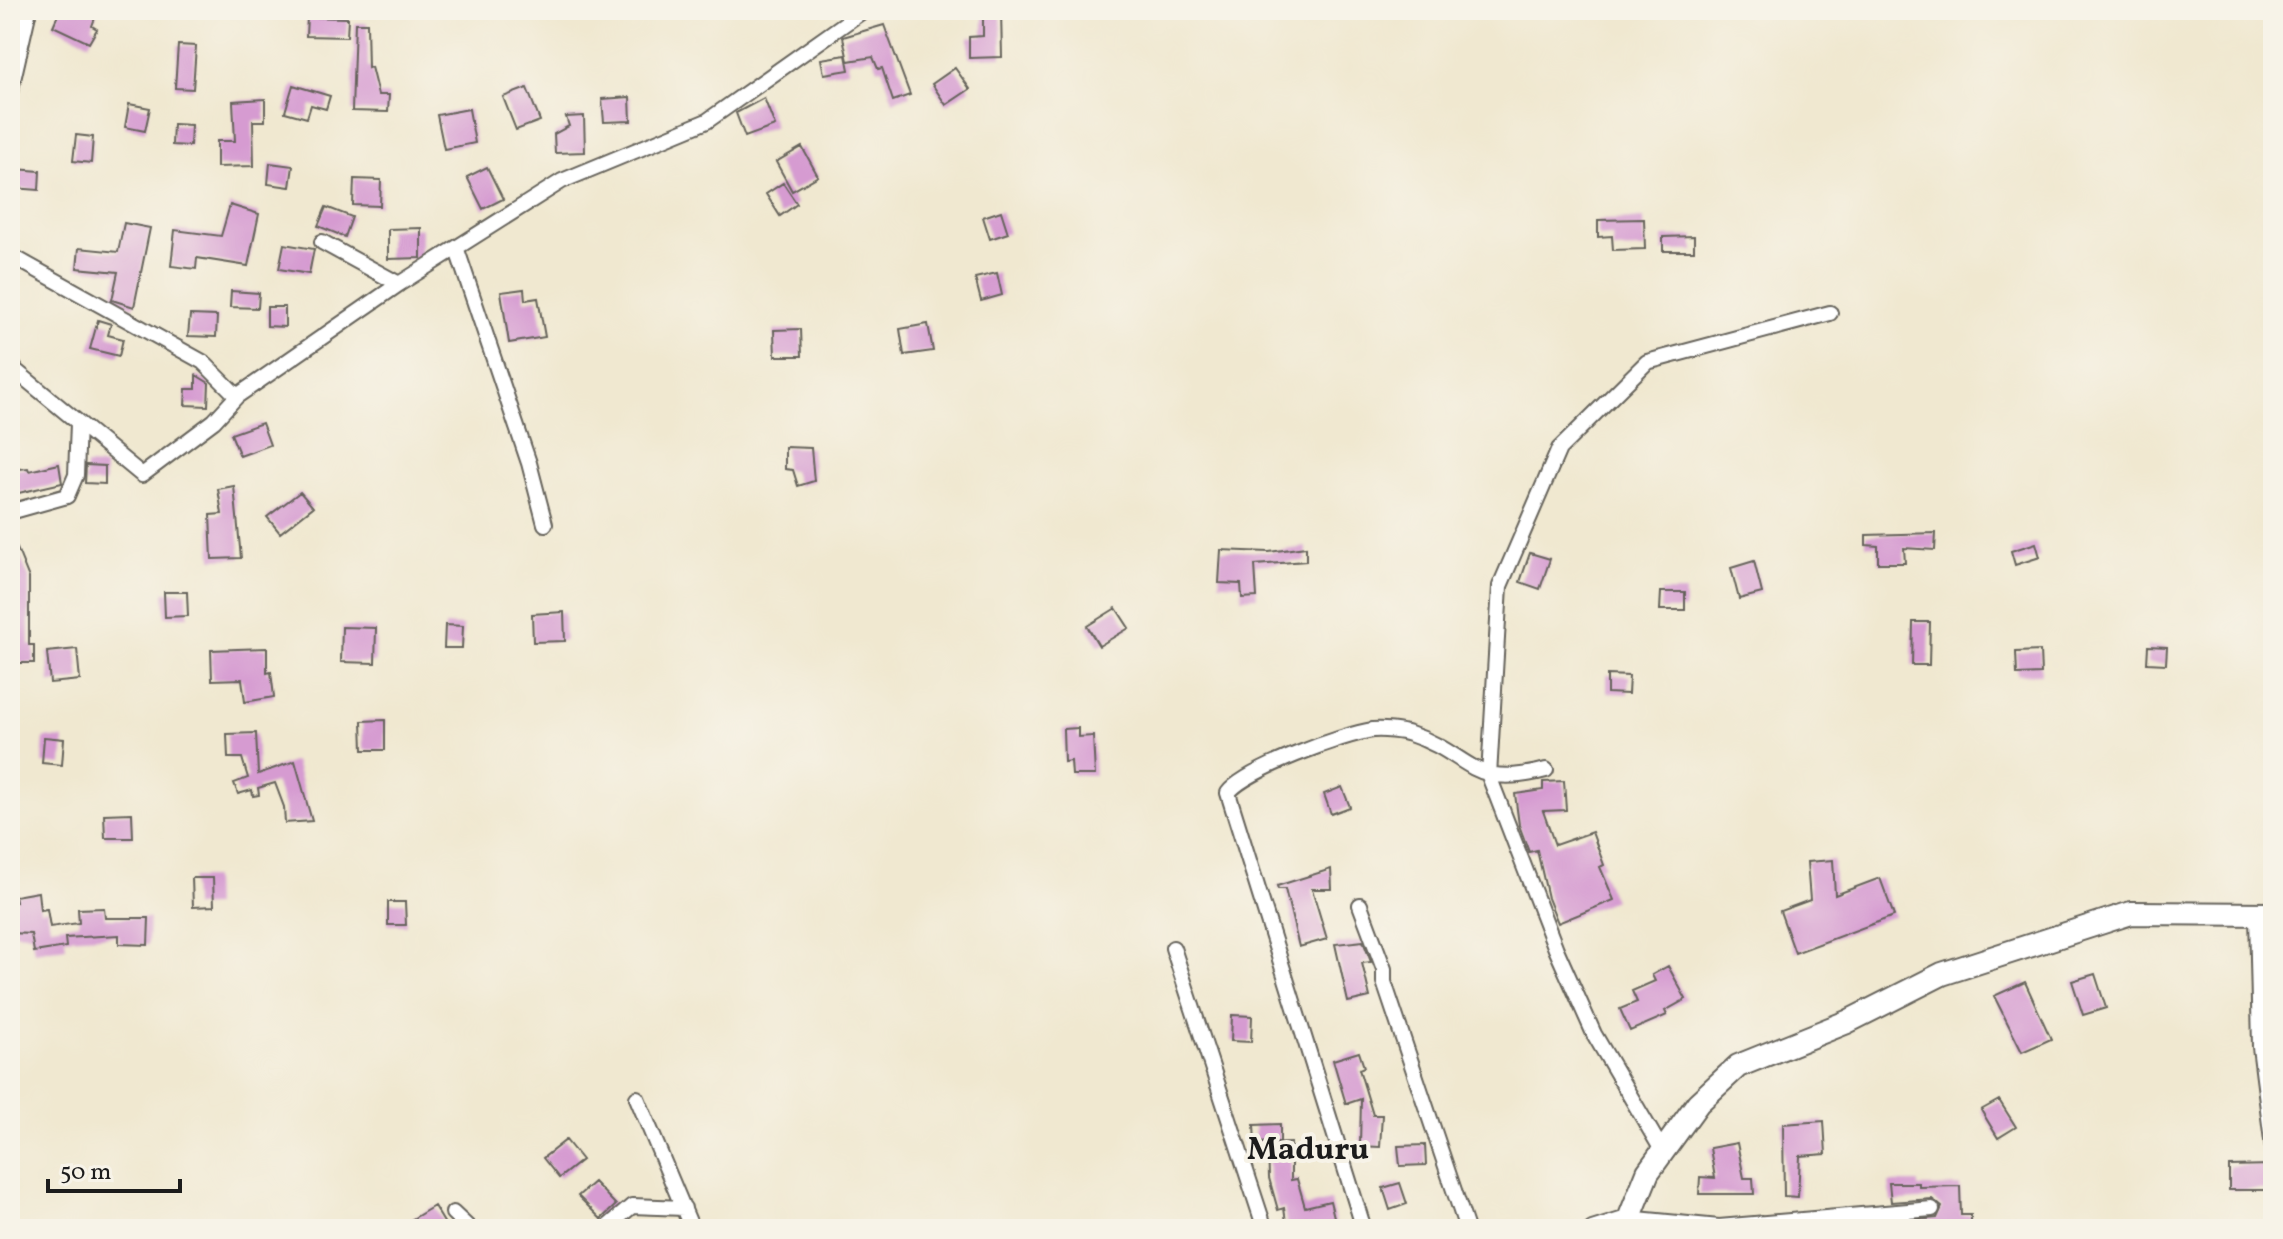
<svg xmlns="http://www.w3.org/2000/svg" width="2283" height="1239" font-family="Vollkorn,serif">
<style>
.building{fill:#d69bd1}
.lines{fill:none;stroke-linecap:round;stroke-linejoin:round}
.street-casing{stroke:#66635b;stroke-width:18}
.secondary-casing{stroke:#66635b;stroke-width:26}
.street{stroke:#fff;stroke-width:14}
.secondary{stroke:#fff;stroke-width:22}
.labels{text-anchor:middle;stroke-width:8;stroke-linejoin:round;paint-order:stroke}
.quarter-label{font-size:32px;font-weight:bold;fill:#1c1c1c;stroke:#f7f3e8}
</style>
<rect width="100%" height="100%" fill="#f7f3e8"/>
<filter id="ink" filterUnits="userSpaceOnUse"><feTurbulence type="fractalNoise" baseFrequency=".0125" numOctaves="2"/><feDisplacementMap in="SourceGraphic" scale="16" xChannelSelector="R" yChannelSelector="G"/><feConvolveMatrix kernelMatrix="1 2 1 2 8 2 1 2 1" color-interpolation-filters="sRGB"/></filter>
<filter id="wash" filterUnits="userSpaceOnUse"><feTurbulence type="fractalNoise" baseFrequency=".006" numOctaves="4" result="noise"/><feDisplacementMap in="SourceGraphic" scale="32" xChannelSelector="R" yChannelSelector="G"/><feGaussianBlur stdDeviation="1.8" result="paint"/><feColorMatrix in="noise" values="0 0 0 0 0 0 0 0 0 0 0 0 0 0 0 0 0 1.4 0 .05"/><feComposite in="paint" operator="in"/></filter>
<g filter="url(#wash)">
<rect width="100%" height="100%" fill="#f0e8d0"/>
<g id="blocks">
<!-- building -->
<path class="building" d="M60 10H98L92 26 97 29 89 43 53 26Z
M983 10H1001L1002 57 969 58V37L983 36Z
M307 17 348 18 347 37 306 36Z
M355 23H367L368 68 371 67 378 95H389L388 112 352 111Z
M884 25 910 95 893 101 882 68 878 69 873 57 848 61 843 37Z
M178 45 196 46 193 89 175 88Z
M846 55 849 70 824 74 821 59Z
M955 68 970 89 946 105 932 84Z
M293 85 330 96 326 109 311 105 307 118 285 112Z
M527 88 540 121 516 130 503 97Z
M630 97 631 121 604 122 602 99Z
M764 98 775 126 745 137 736 113Z
M265 99V121H253L254 166 217 167V141H235L233 101Z
M129 104 150 108 145 131 125 127Z
M469 109 475 143 444 149 437 115Z
M584 116 585 152 555 153 554 134 569 126 566 117Z
M173 124 191 125 190 146 172 145Z
M76 135 93 137 91 163 73 161Z
M802 147 818 176 792 191 776 162Z
M270 163 293 166 290 187 268 184Z
M487 167 503 199 483 209 467 177Z
M15 169 40 171 39 190 13 188Z
M354 179 381 180 380 206 353 205Z
M783 183 797 204 780 216 766 194Z
M230 205 259 214 248 266 197 258 196 269 171 266 175 230 221 236Z
M326 207 352 217 345 237 318 226Z
M1001 211 1008 233 990 239 983 217Z
M1644 219 1645 249 1613 250 1612 236 1598 237V220Z
M124 223 150 228 134 307 112 300 118 272 77 268 79 248 118 252Z
M421 228V258L388 259V229Z
M1694 236V251H1663V237Z
M284 244 314 249 309 274 279 269Z
M997 273 1002 295 981 301 975 278Z
M524 289 525 300 538 298 545 337 509 343 501 292Z
M231 291 259 293 258 308 230 307Z
M267 307H285V327L267 326Z
M190 315 217 316 216 337 188 336Z
M98 320 111 324 108 335 123 339 119 356 90 349Z
M928 324 933 351 904 355 900 329Z
M801 329 802 356H775L774 330Z
M196 375 209 383 208 406 185 405 186 389H196Z
M262 423 270 445 240 456 231 434Z
M785 447 811 448 814 481 798 486 793 470 785 469Z
M59 464 62 483 10 495V470L28 468 29 471Z
M86 465 105 466V484L85 483Z
M234 486 241 558 212 559 210 515 222 514 218 489Z
M300 492 313 507 280 533 267 517Z
M10 531 29 578V645H34V663H13Z
M1936 533 1935 550 1904 548 1905 563H1878V546L1866 545V535Z
M2036 543 2040 557 2015 565 2011 551Z
M1306 547V561L1255 565 1257 597 1242 598 1241 584 1219 583 1221 550 1269 552Z
M1530 553 1550 559 1540 589 1520 582Z
M1754 561 1762 593 1739 599 1731 568Z
M164 592H187L188 616 165 617Z
M1661 592H1685V610H1660Z
M1116 608 1129 628 1099 646 1087 626Z
M564 612 565 641 533 642 532 614Z
M1913 622H1930L1929 665H1912Z
M445 625 463 626 462 648H444Z
M342 627 376 628 375 663 341 662Z
M2148 646 2167 647 2166 664 2147 663Z
M267 648V673L271 672 274 697 245 702 242 679 212 680 211 650Z
M77 649 80 680 50 683 47 652Z
M2040 651 2041 674 2017 675 2016 652Z
M1607 675 1629 676 1628 694 1607 693Z
M385 720V750H363L362 721Z
M1078 728V737L1093 736 1095 775H1072L1071 761 1064 762 1063 729Z
M256 733 258 774 295 761 312 821 285 823 284 807 275 783 258 788 259 795 253 796 252 790 238 794 234 783 248 778 242 758H228L227 734Z
M44 737 64 739 62 765 42 763Z
M1564 781 1566 810 1543 811 1555 845 1592 832 1604 865 1600 867 1614 900 1558 923 1548 898 1537 850 1529 852 1519 825 1515 794 1543 790V782Z
M1342 787 1350 807 1331 814 1324 794Z
M132 813 133 838H105L104 814Z
M1833 860 1835 895 1880 878 1894 916 1795 953 1780 911 1810 900 1807 862Z
M1331 869 1332 889H1312L1327 939 1299 947 1285 889H1278L1277 886Z
M192 878H213L214 906 193 907Z
M38 892 40 910 47 909 50 927 79 923 78 909 104 908 105 918H149L148 945 119 944V935L65 938 66 947 34 952 31 934 10 933V901L16 902 15 896Z
M388 902H405L406 925H388Z
M1363 941 1371 962 1362 963 1370 997 1348 1002 1335 944Z
M1668 966 1686 999 1665 1011 1667 1015 1630 1031 1620 1009 1637 1002 1632 991 1655 981 1652 975Z
M2095 974 2106 1008 2083 1015 2072 981Z
M2025 982 2051 1039 2022 1052 1994 996Z
M1232 1015 1252 1016 1251 1042 1231 1041Z
M1359 1052 1364 1067 1359 1069 1373 1115H1382L1380 1147 1360 1146 1361 1099 1346 1104 1333 1060Z
M1999 1100 2016 1127 1998 1138 1981 1110Z
M1824 1121 1826 1154 1800 1156 1798 1197 1784 1196 1783 1124Z
M1280 1124V1142L1255 1143 1254 1125Z
M566 1140 582 1160 559 1178 543 1158Z
M1291 1143V1180L1297 1179 1305 1207 1330 1201 1337 1229H1287L1284 1208 1278 1210 1269 1178 1268 1144Z
M1737 1143 1744 1178H1753L1754 1194H1699L1700 1177 1715 1178 1710 1148Z
M1425 1145 1426 1165 1400 1166 1398 1146Z
M2270 1165V1190H2229V1166Z
M594 1182 616 1205 601 1219 578 1196Z
M1400 1183 1407 1204 1390 1210 1383 1188Z
M1889 1183H1919V1187L1960 1186 1961 1215H1971V1229H1895L1894 1222 1937 1218 1942 1207 1932 1199 1891 1202Z
M434 1206 448 1229H396Z"/>
</g>
</g>
<g filter="url(#ink)">
<use href="#blocks" fill-opacity="0" stroke="#66635b" stroke-width="2"/>
<g class="lines">
<defs>
<path id="street" d="M10 93 29 10
M322 242 399 284
M457 250 529 463 545 524
M10 255 203 362 237 396
M10 361 16 371 142 475 214 421 237 396 399 284 562 181 707 121 864 10
M10 512 67 496 76 475 78 423
M1360 905 1384 969V982L1467 1229
M2257 914 2260 1047 2273 1148
M1173 948 1265 1229
M637 1098 692 1229
M1663 1152 1594 1034 1556 949 1489 776 1500 586 1559 449 1647 362 1830 313
M453 1213 470 1229
M605 1229 632 1206 684 1208
M1364 1229 1228 793C1245 770 1344 734 1373 730 1383 729 1401 731 1410 734 1472 754 1469 790 1546 770
M1592 1229 1627 1218 1719 1227 1932 1209"/>
<path id="secondary" d="M1625 1229 1648 1172 1698 1103 1738 1066 1847 1022 1942 974 2131 913 2273 914"/>
</defs>
<!-- street casing -->
<use href="#street" class="street-casing"/>
<!-- secondary casing -->
<use href="#secondary" class="secondary-casing"/>
<!-- street -->
<use href="#street" class="street"/>
<!-- secondary -->
<use href="#secondary" class="secondary"/>
</g>
</g>
<g class="labels">
<!-- quarter labels -->
<g class="quarter-label">
<text x="1308" y="1159">Maduru</text>
</g>
</g>
<!-- margin -->
<rect width="2283" height="1239" fill="none" stroke="#f7f3e8" stroke-width="40"/>
<!-- scale -->
<path d="M48 1179v12h132v-12" fill="none" stroke="#1c1c1c" stroke-width="4"/>
<text x="60" y="1179" font-size="24" fill="#1c1c1c" stroke="#f7f3e8" stroke-width="6" paint-order="stroke">50 m</text>
</svg>
